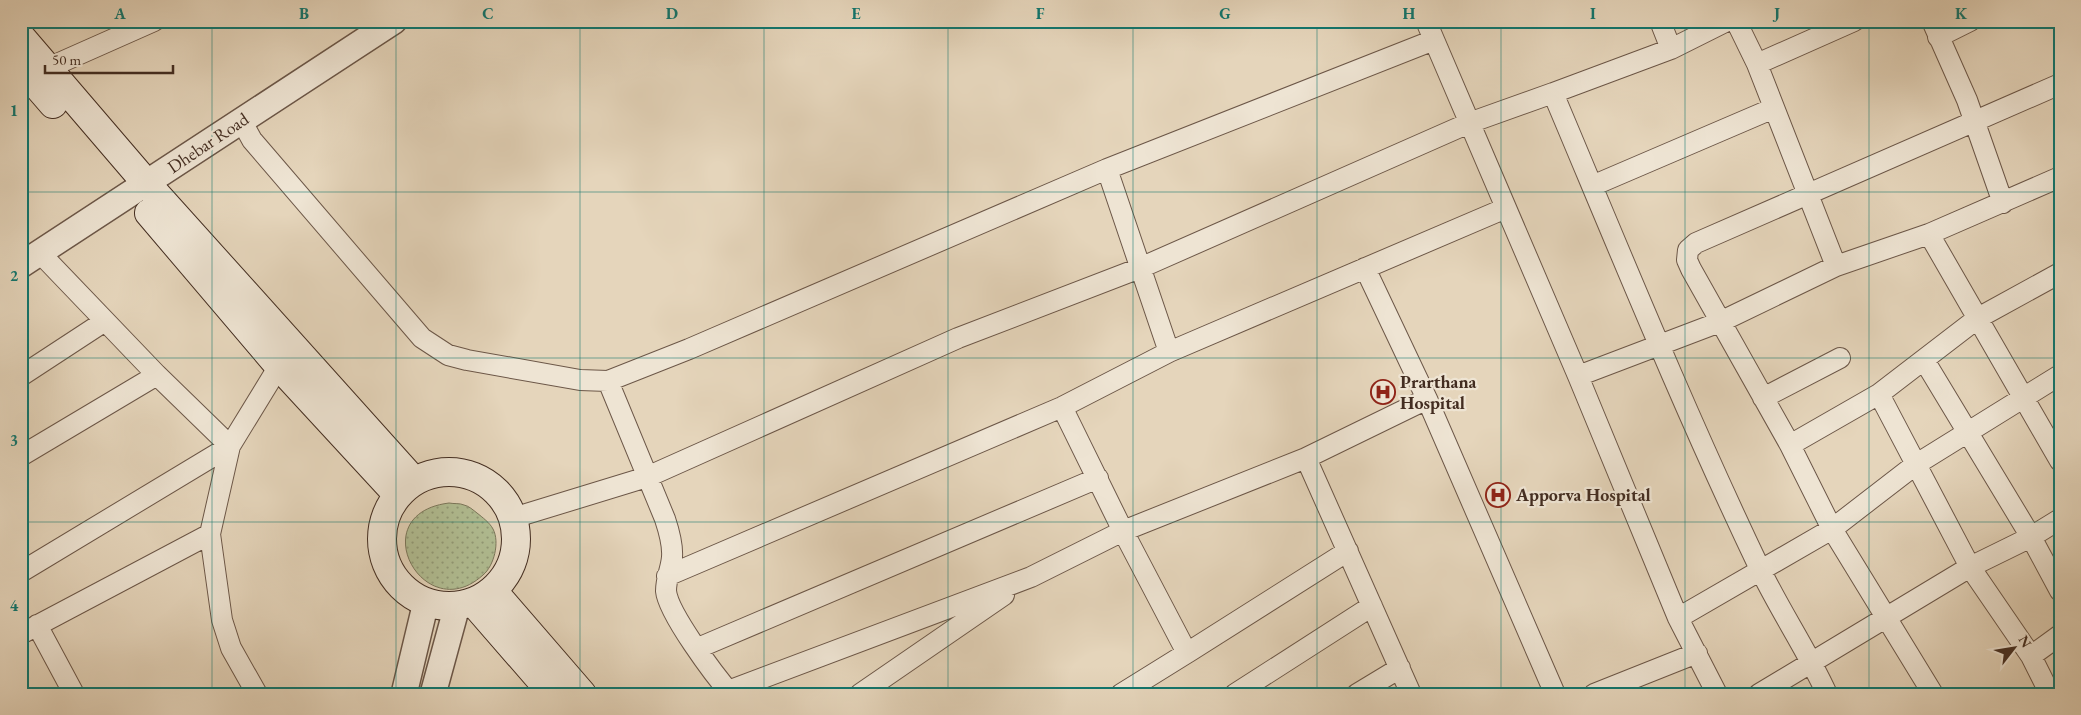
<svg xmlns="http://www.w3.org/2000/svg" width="2081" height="715" font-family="'EB Garamond',serif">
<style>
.grass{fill:url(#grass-dots);stroke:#7a765a}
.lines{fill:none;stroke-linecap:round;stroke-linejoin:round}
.minor-casing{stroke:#6c5748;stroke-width:22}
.tertiary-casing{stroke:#6c5748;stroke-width:28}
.secondary-casing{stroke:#432d21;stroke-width:30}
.minor{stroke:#eee4d3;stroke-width:20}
.tertiary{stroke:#eee4d3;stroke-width:25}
.secondary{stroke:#eee4d3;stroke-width:28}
.grid{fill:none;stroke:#0f766e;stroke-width:1;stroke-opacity:0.55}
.labels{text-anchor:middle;stroke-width:4.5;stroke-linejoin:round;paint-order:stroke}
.street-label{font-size:18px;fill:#432d21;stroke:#eee4d3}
.poi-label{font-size:18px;font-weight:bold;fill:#432d21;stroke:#eee4d3;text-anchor:start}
.neatline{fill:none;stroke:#0f766e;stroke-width:2}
.grid-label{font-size:16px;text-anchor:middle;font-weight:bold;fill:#0f766e}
</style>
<defs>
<pattern id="grass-dots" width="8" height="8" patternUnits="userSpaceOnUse" patternTransform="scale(1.25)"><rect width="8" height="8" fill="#b1be93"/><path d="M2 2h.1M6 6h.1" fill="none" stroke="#929b78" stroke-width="1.8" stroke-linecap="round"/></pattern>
</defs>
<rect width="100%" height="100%" fill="#e5d5bb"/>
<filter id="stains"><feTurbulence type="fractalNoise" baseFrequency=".004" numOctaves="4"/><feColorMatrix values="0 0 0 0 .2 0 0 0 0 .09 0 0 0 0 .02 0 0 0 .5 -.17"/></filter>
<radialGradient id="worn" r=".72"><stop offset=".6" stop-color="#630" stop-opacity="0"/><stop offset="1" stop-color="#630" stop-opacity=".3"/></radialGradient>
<!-- grass -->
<path class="grass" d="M449 503C454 504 460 503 464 505 469 506 473 510 477 513 482 517 490 523 493 529 500 542 494 566 483 575 424 629 361 514 449 503Z"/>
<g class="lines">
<defs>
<path id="minor" d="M1426 21 1578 376 1678 618 1717 694
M1660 21 1671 49 1727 21
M1736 21 1757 64 1836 266
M1932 21 1967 100 2003 203
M1938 37 1970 21
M1757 64 1854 21
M48 68 154 21
M1553 93 1671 49
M241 120 252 140 422 338 448 355 467 360 580 380 608 381 689 349 1107 169 1434 40
M1107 169 1169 352
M1592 186 1774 108
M1929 234 2060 461
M1365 268 1427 399 1555 694
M1924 360 2031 537 2060 591
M21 376 105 321
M1578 376 1720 322 1836 266 1929 234 2060 177
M608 381 665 519C669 531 673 544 672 557 671 569 666 578 666 591 668 613 715 676 731 694
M1879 394 1970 567 2031 656
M1763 398 1840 358
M1790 445 1879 394 1978 318 2060 273
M21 456 157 375
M513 518 647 477 958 338 1140 268 1469 123 1553 93C1620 252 1685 412 1759 567 1780 611 1807 650 1827 694
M21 572 230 446 157 375 40 253
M667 576 1062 407 1169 352 1506 208
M1678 618 1832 529 1915 465 2060 375
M37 625 74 694
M21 634 210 534
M698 648 1098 478
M1187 653 1348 551
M257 694 231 648 222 620 210 534 230 446 279 366
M720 694 1031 577 1123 531 1062 407
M860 694 1004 595
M1121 694 1187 653 1123 531 1306 458
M1235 694 1372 606
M1357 694 1400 668
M1411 694 1306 458 1427 399
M1594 694 1697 653
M1759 694 1970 567 2031 537 2060 519
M1933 694 1832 529 1790 445 1691 269 1687 260 1688 250 1696 243 2060 84
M2050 694 2031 656 2060 635"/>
<path id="tertiary" d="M21 265 394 21
M404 694 426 602
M433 694 457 606"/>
<path id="secondary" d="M21 37 147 184 414 481
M21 67 53 104
M149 213 279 366 398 495
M382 539a67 67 0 1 1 134 0a67 67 0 1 1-134 0Z
M493 591 582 694
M473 602 553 694"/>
</defs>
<!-- minor casing -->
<use href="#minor" class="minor-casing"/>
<!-- tertiary casing -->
<use href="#tertiary" class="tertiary-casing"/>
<!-- secondary casing -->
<use href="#secondary" class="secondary-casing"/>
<!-- minor -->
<use href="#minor" class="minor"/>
<!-- tertiary -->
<use href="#tertiary" class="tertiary"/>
<!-- secondary -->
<use href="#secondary" class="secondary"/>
</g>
<!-- grid -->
<path class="grid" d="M212 21V694M396 21V694M580 21V694M764 21V694M948 21V694M1133 21V694M1317 21V694M1501 21V694M1685 21V694M1869 21V694M21 192H2060M21 358H2060M21 522H2060"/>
<!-- icons -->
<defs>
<symbol id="hospital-ring" viewBox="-11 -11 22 22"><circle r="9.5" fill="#eee4d3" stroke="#8f2418" stroke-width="1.5"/><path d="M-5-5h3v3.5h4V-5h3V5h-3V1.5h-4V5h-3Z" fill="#8f2418"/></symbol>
</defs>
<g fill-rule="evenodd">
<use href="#hospital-ring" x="1369" y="378" width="28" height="28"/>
<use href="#hospital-ring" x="1484" y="481" width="28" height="28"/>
</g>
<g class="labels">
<!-- street labels -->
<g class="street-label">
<text transform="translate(208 143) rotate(-34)" y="6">Dhebar Road</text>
</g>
<!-- poi labels -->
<g class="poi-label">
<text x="1400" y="388">Prarthana<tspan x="1400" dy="21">Hospital</tspan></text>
<text x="1516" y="501">Apporva Hospital</text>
</g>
</g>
<!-- margin -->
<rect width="2081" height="715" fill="none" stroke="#e5d5bb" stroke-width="55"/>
<!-- north arrow -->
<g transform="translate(2014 648) rotate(59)" stroke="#eee4d3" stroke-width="4" paint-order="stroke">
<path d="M0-4L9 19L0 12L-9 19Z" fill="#432d21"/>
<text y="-8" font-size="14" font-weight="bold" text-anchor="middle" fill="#432d21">N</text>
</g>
<!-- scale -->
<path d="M45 65v8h128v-8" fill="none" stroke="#432d21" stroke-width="2.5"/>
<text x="52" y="65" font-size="15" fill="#432d21" stroke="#eee4d3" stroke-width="4" paint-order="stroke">50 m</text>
<rect x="28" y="28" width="2026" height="660" class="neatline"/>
<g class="grid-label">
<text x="120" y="19">A</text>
<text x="304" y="19">B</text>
<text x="488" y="19">C</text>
<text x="672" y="19">D</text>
<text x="856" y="19">E</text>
<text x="1040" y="19">F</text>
<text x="1225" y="19">G</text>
<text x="1409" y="19">H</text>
<text x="1593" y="19">I</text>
<text x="1777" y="19">J</text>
<text x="1961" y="19">K</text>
<text x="14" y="116">1</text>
<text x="14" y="281">2</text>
<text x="14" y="446">3</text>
<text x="14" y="611">4</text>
</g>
<rect width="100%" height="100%" filter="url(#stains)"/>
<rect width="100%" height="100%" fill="url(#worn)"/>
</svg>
